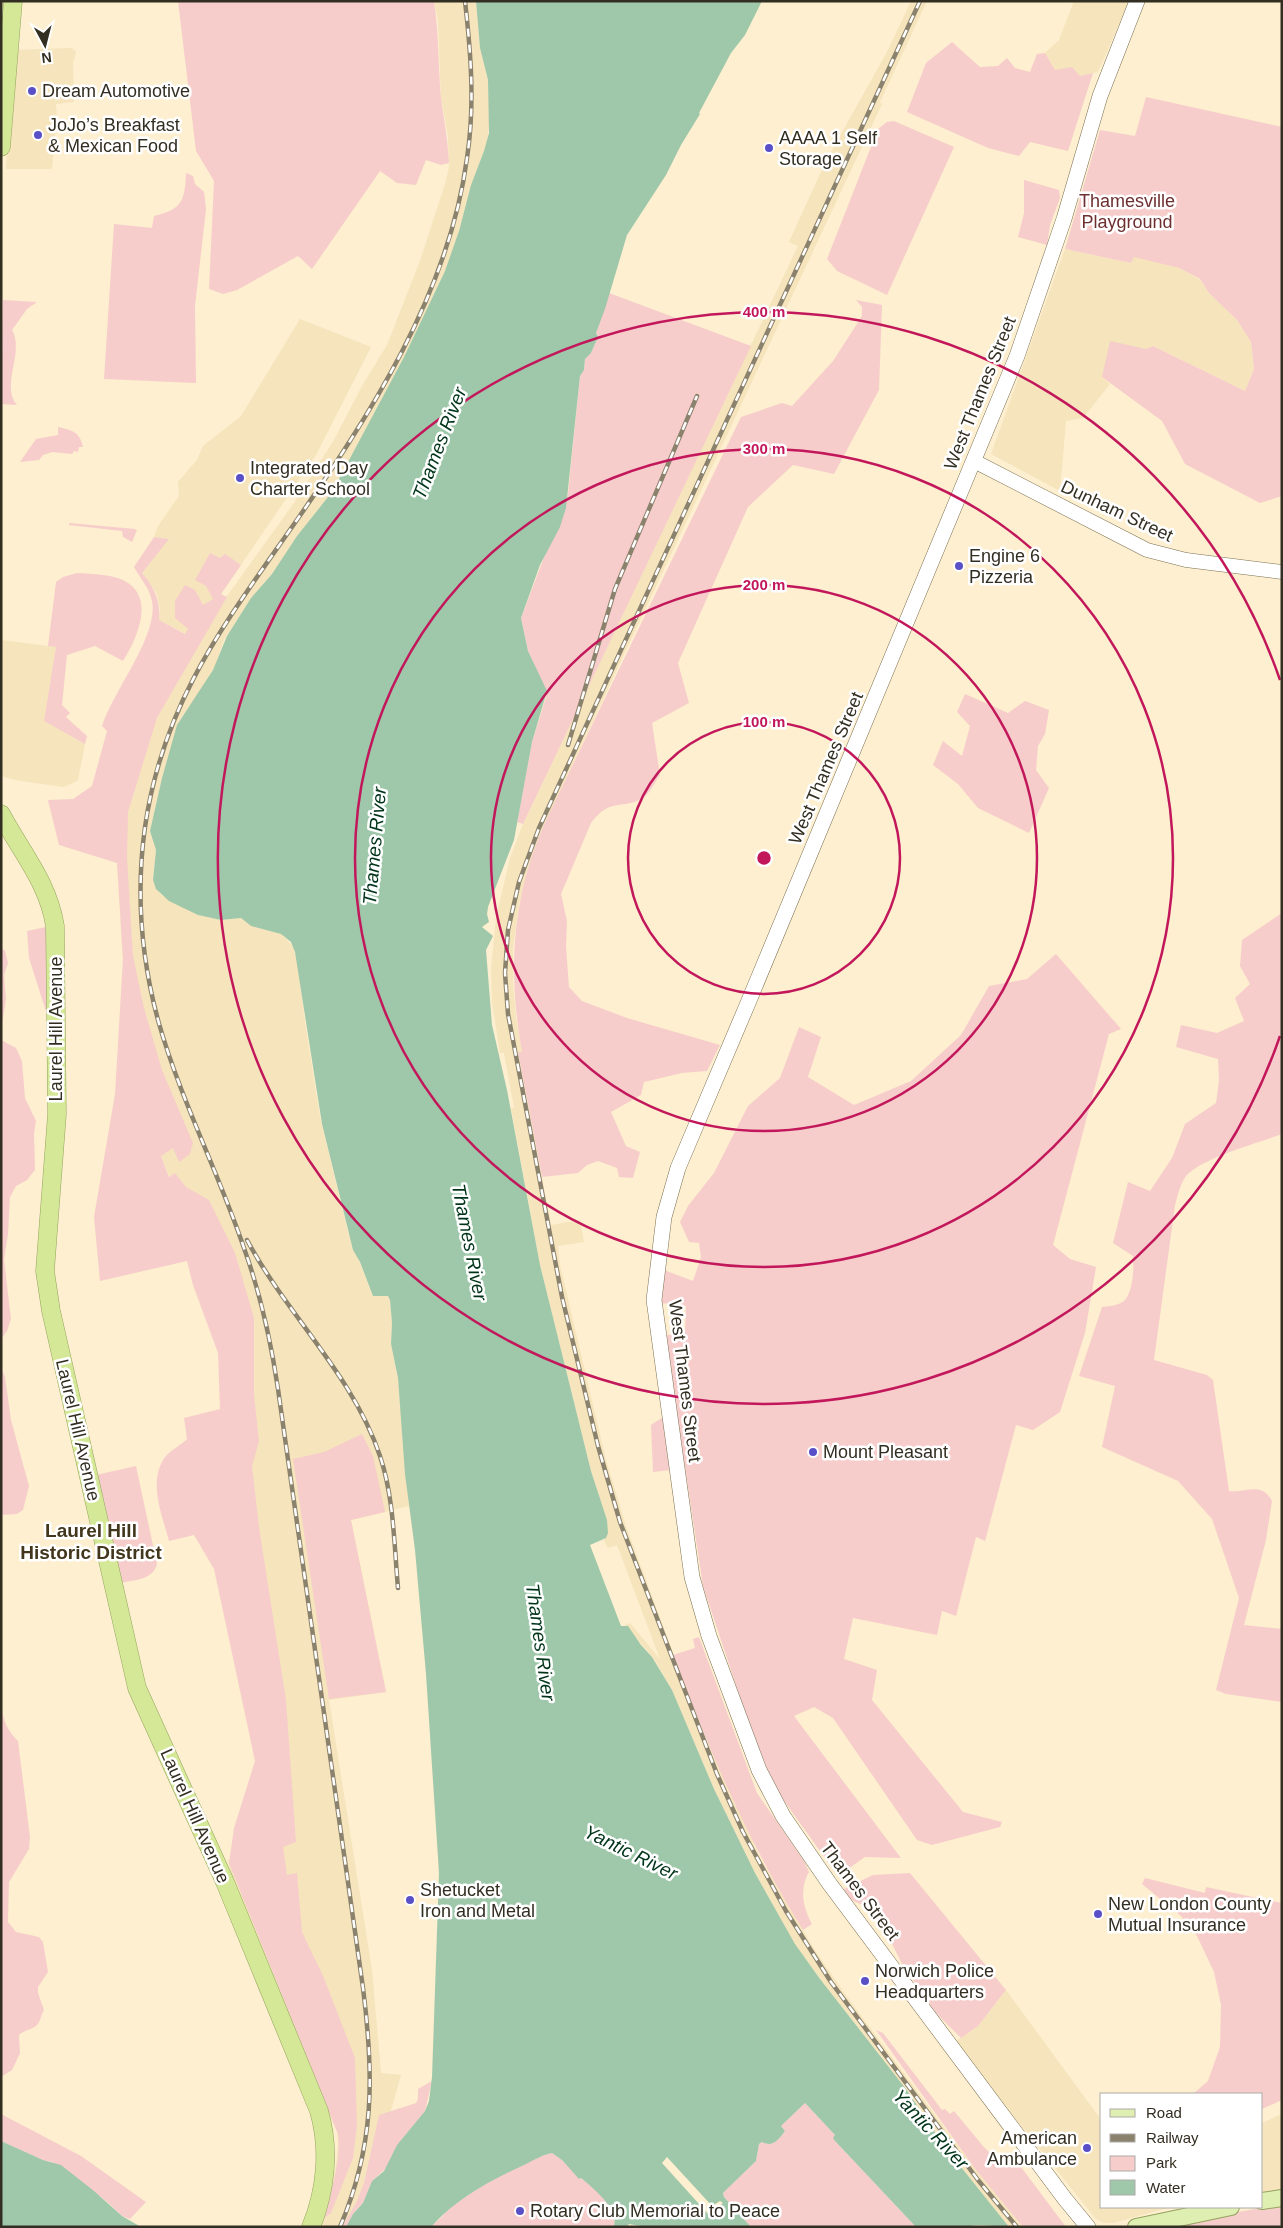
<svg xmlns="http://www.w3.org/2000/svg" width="1283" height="2228" font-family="Arial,sans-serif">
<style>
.built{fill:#f5e4bc}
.green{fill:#f7cdcb}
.water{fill:#9fc8ab}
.pier{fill:#fdefcf}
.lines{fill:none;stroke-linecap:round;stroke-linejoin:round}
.tertiary-casing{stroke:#7c7053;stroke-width:15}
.secondary-casing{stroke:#7c7053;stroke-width:16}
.primary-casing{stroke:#94a35d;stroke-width:18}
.trunk-casing{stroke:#94a35d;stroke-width:19}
.tertiary{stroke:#fff;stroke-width:14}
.secondary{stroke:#fff;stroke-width:15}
.primary{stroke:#dfeeb1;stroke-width:16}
.trunk{stroke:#d4e897;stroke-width:18}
.rail-casing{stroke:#8b826d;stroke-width:4.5}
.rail{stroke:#fff;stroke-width:2.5;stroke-dasharray:8;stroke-linecap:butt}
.ring{fill:none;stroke:#c2185b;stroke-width:2.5}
.poi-dot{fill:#594fc7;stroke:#fff;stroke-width:2}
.labels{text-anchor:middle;stroke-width:5;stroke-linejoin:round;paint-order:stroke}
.poi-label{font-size:18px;fill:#332e22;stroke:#fff;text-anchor:start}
.park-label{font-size:18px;fill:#6e2f30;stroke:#fff}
.street-label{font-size:18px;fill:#332e22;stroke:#fff}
.water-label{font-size:19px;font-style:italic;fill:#003419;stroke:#fff}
.neighbourhood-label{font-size:19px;font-weight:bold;fill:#42371c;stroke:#fff}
.centre{fill:#c2185b;stroke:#fff;stroke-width:2.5}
.ring-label{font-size:15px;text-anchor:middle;font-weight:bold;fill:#c2185b;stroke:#fff;stroke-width:5;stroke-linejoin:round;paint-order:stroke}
</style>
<rect width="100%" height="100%" fill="#fdefcf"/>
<!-- built -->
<path class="built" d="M434 1H476L480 48 488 80 490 117 487 143 471 185 455 245 445 271 404 357 332 492 297 536 272 574 251 598 224 640 216 664 206 683 179 721 162 778 150 831 156 850 153 880 161 895 198 915 223 920 240 918 256 927 281 934 293 946 298 965 305 1022 320 1117 349 1236 373 1296H388L390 1300 392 1323 391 1344 398 1378 409 1506 351 1520 386 1692 329 1700 372 1970 381 2073 401 2075 370 2184 346 2227H321L336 2166 338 2143 337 2132 234 1882 229 1866 228 1860 231 1859 234 1828H273L232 1391 178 1197 161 1156 124 981 117 863 130 756 157 718 222 603 294 503 334 440 362 386 387 345 420 261 445 184 449 167 448 136 441 98 438 20Z
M911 1H927L880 102 882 104 541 832 528 869 519 905 513 948V983L516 1017 522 1052H518L551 1225 580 1220 584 1242 558 1246 560 1265 606 1460 626 1526 700 1726 760 1857 814 1949 847 1997 976 2170 1023 2227H1009L1000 2216 945 2147 906 2089 820 1979 795 1944 755 1873 714 1789 672 1690 654 1659 625 1625 630 1623 660 1659 617 1545 608 1548 604 1540 599 1542 605 1539 607 1520 591 1471 540 1265 511 1108H514L504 1053H500L492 1002 491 969 496 917 510 858 523 824 798 246 789 242 826 161 888 50Z
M1074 1H1129L1098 72 1080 76 1055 70 1045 53 1059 40Z
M72 48 76 52 73 63 74 102 56 104 57 116 52 169H6L14 50Z
M1065 249 1131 263 1133 256 1179 268 1200 280 1209 293 1237 320 1251 342 1254 369 1245 391 1153 346 1102 377 1110 384 1083 418 1066 421 1060 491 991 454Z
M300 319 371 347 316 455 219 597 201 607 186 634 159 620 160 609 157 594 142 573 168 539 154 537 158 526 179 496 178 482 197 460 203 446 241 416Z
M1 640 56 647 45 721 85 744 78 780 73 783 63 787 15 780 1 776Z
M1006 1990 1102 2121V2207H1171L1113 2223H1104L1096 2219 979 2074 955 2042 978 2026Z
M1282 2114V2192L1262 2194V2123Z"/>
<!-- green -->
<path class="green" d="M178 1H434C439 33 438 65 441 98 444 120 448 141 449 163L441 165 426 160 416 185 397 183 380 171 312 269 298 256 237 290 223 294 209 289 214 181 196 151Z
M952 42 980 67 998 66 1007 58 1015 68 1030 72 1037 54 1045 53 1055 70 1072 67 1080 76 1093 73 1068 151 1030 142 1019 156 988 148 907 112 926 63Z
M1146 97 1282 127V496L1260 503 1185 464 1162 421 1102 377 1110 341 1146 349 1153 346 1245 391 1254 369 1251 342 1237 320 1209 293 1200 279 1179 268 1134 257 1131 263 1065 249 1100 130 1135 136Z
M894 121 954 147 887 295 837 271 827 259 878 129 887 122Z
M186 173 193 176 195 184 204 192 206 209 195 306 196 383 104 379 114 224 152 228 154 216C182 210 185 200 186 173Z
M1024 180 1059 190 1060 198 1050 225 1047 245 1018 237 1024 213Z
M609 293 751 346 523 824 517 822 532 742 547 694 528 651 521 618 568 494 580 376 584 370 585 359 591 353 598 337 596 333Z
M3 300 37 302 27 309 12 330C25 352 0 385 17 405L1 404Z
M856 300 882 305 879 390 834 474 793 465 748 507 678 663 689 703 652 723 660 775C655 782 650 793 643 798 623 810 610 797 591 823L561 894 567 921 566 947 569 987 582 1001 627 1018 720 1045 707 1071 682 1073 644 1082 641 1095 611 1112 626 1146 640 1152 633 1178 619 1177 617 1168 598 1161 587 1165 578 1173 542 1177 518 1052H522C507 969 512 893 548 816L741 417 782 403 792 406 833 361 862 316V307Z
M58 427C72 430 80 432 83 447H79L78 452 74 451 72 454 52 452 43 455 39 460 20 462 36 439 58 435Z
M69 523 135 529 137 530 132 542 123 537 122 531 69 525Z
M154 537 169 539 142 573C154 587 161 601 159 620L185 634 188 629 175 618V601L185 585 195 590 203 605 213 599 206 586 195 580 210 553 220 558 225 554 241 565 221 594 227 597 157 718 128 812 127 857 133 956 144 1008 162 1070 193 1143 190 1154 179 1162 173 1148 161 1156 169 1177 175 1173 186 1187 209 1200 235 1253 254 1318V1395L259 1441 252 1466 259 1527 286 1700 296 1842 283 1847 287 1875 297 1873 302 1932 324 1978 355 2058 357 2126 353 2158 331 2213 324 2218C330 2192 342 2161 338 2134L229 1863 234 1828 255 1761 214 1569 194 1535 169 1541C162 1514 147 1480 166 1456 172 1449 181 1445 187 1439L184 1418 220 1409 218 1353 193 1285 187 1261 100 1281 94 1217 115 1094 123 958 117 863 59 845 48 800 73 799 92 786 107 731 102 726C113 691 159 635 152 601 149 587 140 578 134 567Z
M77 573C91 574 110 574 123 580 156 596 138 637 123 661L95 646 67 655 62 705 70 713 66 717 87 736 85 744 44 721 56 647 48 646 56 582 63 577Z
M965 694 1008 713 1025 701 1049 710 1045 734 1038 746 1036 770 1049 788 1029 833 978 808 958 784 933 765 943 741 962 756 970 726 957 712Z
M1282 913V1134C1258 1143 1202 1158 1186 1176 1180 1184 1178 1195 1175 1205L1154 1360 1207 1375 1213 1380 1229 1491C1246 1493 1262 1481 1272 1501L1266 1540 1244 1625 1282 1629V1702L1226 1694 1216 1690 1239 1598 1212 1519 1178 1481 1102 1447 1115 1386 1079 1376 1102 1307C1109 1306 1119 1306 1125 1300 1133 1291 1134 1267 1133 1256L1113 1243 1128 1182 1150 1191 1172 1158 1185 1124 1216 1103 1219 1080 1218 1059 1176 1047 1181 1025 1217 1033 1244 1021 1235 998 1250 984 1240 966 1242 940Z
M46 927 50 1024 29 958 27 931Z
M1 947 5 951 8 963 4 975 6 999 1 1031Z
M1056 954 1121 1029 1109 1034 1053 1245 1070 1259 1096 1267 1085 1333 1060 1412 1033 1430 1016 1425 985 1541 976 1537 956 1616 942 1611 937 1635 853 1618 844 1659 877 1670 872 1700 963 1812 1002 1822 1000 1827 932 1845 917 1840 833 1718 814 1707 794 1716 901 1858 865 1857 838 1876 774 1787 742 1703 703 1586 665 1335 685 1334 686 1306 661 1303 664 1270 693 1281 701 1257 699 1243 689 1242 680 1222 688 1206 714 1173 748 1106 780 1078 799 1027 821 1037 808 1077 854 1105 911 1081 961 1035 989 986 1027 979Z
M1 1033 3 1041 16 1048 22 1061 25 1098 36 1121 34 1134 35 1170 27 1180 16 1186 10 1197 8 1234 4 1259 11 1319 7 1331 1 1339Z
M1 1368 5 1377 11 1420 29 1486 23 1510 17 1514 1 1515Z
M663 1417 670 1470 653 1472 651 1425Z
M362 1434 373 1456 385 1512 351 1520 386 1692 329 1699 293 1459 324 1452Z
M136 1466 157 1564C153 1580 134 1580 120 1583L96 1475Z
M699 1637 757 1793 804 1861 809 1872C799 1889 803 1908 812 1924L803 1930C748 1842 710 1752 673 1655L695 1648 693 1639Z
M1 1707C4 1722 7 1730 18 1741L30 1837 29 1849 9 1882 8 1922 16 1932 39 1937 43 1942 48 1972 38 1987V1993L44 2010C41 2014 41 2021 37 2025 32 2030 24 2030 19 2035L20 2053 12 2070 1 2077Z
M910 1873 1006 1990 978 2026 961 2038 936 2013 902 1964 876 1911 849 1899 844 1889 873 1875Z
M1145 1878 1205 1893 1206 1887 1282 1903V2100L1262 2109V2094H1193L1208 2081 1220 2047 1221 2005 1214 1972 1197 1936 1181 1916 1142 1884Z
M876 2030 883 2033 942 2110 945 2109 950 2114 954 2111 983 2146 1000 2163 1021 2167 1066 2227H1023L976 2170Z
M432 2081 425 2111 399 2143 385 2169 372 2181 363 2203 353 2214 346 2227H342L356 2203 364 2183 379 2115 416 2103 418 2099V2089Z
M805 2103 836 2136 835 2141 916 2227H751L724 2197 723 2193 756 2161 759 2144 762 2142C773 2148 779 2139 785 2131L781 2126Z
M1 2114 81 2156 146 2202 130 2219 122 2216 105 2200 52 2162 43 2160 1 2141Z
M552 2153 562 2160 580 2179 581 2178C596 2190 617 2206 614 2227H430C438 2222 445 2212 453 2206 475 2189 526 2158 552 2153Z
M1282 2204V2224L1278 2227H1157Z"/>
<!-- water -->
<path class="water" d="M476 1H762L745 35 731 53 699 113 700 114 681 145 666 175 627 235 605 309 596 333 598 337 591 353 585 359 584 370 580 376 566 508 560 527 540 565 521 618 528 651 547 691 532 742 514 840 488 907 487 914 489 922 482 927 493 936 486 950 492 1025 507 1090 540 1265 591 1471 607 1520 608 1533 606 1538 590 1545 621 1626H628L641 1645 652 1657 672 1690 714 1789 755 1873 795 1944 820 1979 906 2089 945 2147 1009 2227C997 2227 976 2223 967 2227H916L835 2141 833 2138 835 2135 805 2103 781 2126 785 2131C779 2139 773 2148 762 2142L759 2144 756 2161 723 2193 724 2197 751 2227H646L629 2224 627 2227H614C615 2219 615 2214 608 2209L610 2207C602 2196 592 2187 581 2178L579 2179 562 2160 552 2153C542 2155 534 2160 524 2165 491 2180 456 2199 432 2226L346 2227 353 2214 363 2203 372 2181 384 2171 397 2145 425 2111 429 2101 432 2077 439 1873 426 1674 415 1550 405 1474 398 1378 391 1344 392 1323 390 1300 388 1296H373L360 1262 353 1250 322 1124 295 952 291 942 281 934 251 926 241 918 221 920 198 915 169 901 156 889 153 880 156 850 150 831 162 778 177 725 213 670 227 636 251 598 272 574 297 536 332 492 404 357 445 271 459 231 471 185 484 151 489 133 488 80 480 48Z
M1 2141 43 2160 61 2165 94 2191 122 2216 141 2227H1Z"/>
<!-- pier -->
<path class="pier" d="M667 2157 712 2206 720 2201 723 2203 709 2215 662 2163Z"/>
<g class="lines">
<defs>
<path id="tertiary" d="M974 461 1147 550 1186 560 1282 572"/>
<path id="secondary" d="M1088 2227 1065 2199 829 1883 783 1816 759 1770 709 1636 692 1577 654 1300 664 1217 678 1168 748 1003 1017 356 1064 219 1100 96 1137 1"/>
<path id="primary" d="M1262 2201 1282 2198
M1136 2227 1231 2207"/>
<path id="trunk" d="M1 147 13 1
M1 814C21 852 48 882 55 926L57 1114 45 1271 51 1311 137 1688 225 1882 319 2111C330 2149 326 2190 311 2227"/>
</defs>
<!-- tertiary casing -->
<use href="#tertiary" class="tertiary-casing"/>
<!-- secondary casing -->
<use href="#secondary" class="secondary-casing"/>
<!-- primary casing -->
<use href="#primary" class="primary-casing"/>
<!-- trunk casing -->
<use href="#trunk" class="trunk-casing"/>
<!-- tertiary -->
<use href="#tertiary" class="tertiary"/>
<!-- secondary -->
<use href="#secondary" class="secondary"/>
<!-- primary -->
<use href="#primary" class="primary"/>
<!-- trunk -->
<use href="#trunk" class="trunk"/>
<defs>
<path id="rail" d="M920 1 539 828 519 882 508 930 505 973 508 1014 562 1297 598 1446 620 1522 717 1774 743 1832 786 1911 831 1982 978 2180 1017 2227
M568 745 615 589 697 396
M247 1240C287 1315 353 1375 380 1456 394 1498 394 1544 398 1588
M340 2227C375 2145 374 2075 363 1988L278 1389C271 1342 261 1296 245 1251 219 1173 180 1099 158 1020 141 957 136 891 145 827 163 703 223 626 292 527 369 417 449 294 467 158 475 106 471 54 465 1"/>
</defs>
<!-- rail casing -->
<use href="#rail" class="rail-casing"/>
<!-- rail -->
<use href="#rail" class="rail"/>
</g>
<!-- distance rings -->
<g class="ring">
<circle cx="764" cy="858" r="136"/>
<circle cx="764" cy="858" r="273"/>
<circle cx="764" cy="858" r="409"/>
<path d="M1280 1036A546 546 0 1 1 1280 680"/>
</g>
<!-- markers -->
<g class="poi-dot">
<circle cx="32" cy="91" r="5"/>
<circle cx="38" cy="135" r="5"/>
<circle cx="769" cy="148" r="5"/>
<circle cx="240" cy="478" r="5"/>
<circle cx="959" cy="566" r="5"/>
<circle cx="813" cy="1452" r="5"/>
<circle cx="410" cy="1900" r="5"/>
<circle cx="1098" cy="1914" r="5"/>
<circle cx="865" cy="1981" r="5"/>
<circle cx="1087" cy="2148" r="5"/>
<circle cx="520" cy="2211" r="5"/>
</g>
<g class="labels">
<!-- poi labels -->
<g class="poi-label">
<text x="42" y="97">Dream Automotive</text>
<text x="48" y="131">JoJo’s Breakfast<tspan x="48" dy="21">&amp; Mexican Food</tspan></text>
<text x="779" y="144">AAAA 1 Self<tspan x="779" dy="21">Storage</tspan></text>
<text x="250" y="474">Integrated Day<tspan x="250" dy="21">Charter School</tspan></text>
<text x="969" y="562">Engine 6<tspan x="969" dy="21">Pizzeria</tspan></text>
<text x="823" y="1458">Mount Pleasant</text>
<text x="420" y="1896">Shetucket<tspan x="420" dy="21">Iron and Metal</tspan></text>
<text x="1108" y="1910">New London County<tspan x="1108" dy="21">Mutual Insurance</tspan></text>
<text x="875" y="1977">Norwich Police<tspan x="875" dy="21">Headquarters</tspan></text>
<text x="1077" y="2144" text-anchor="end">American<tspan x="1077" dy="21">Ambulance</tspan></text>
<text x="530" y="2217">Rotary Club Memorial to Peace</text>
</g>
<!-- park labels -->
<g class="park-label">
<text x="1127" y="207">Thamesville<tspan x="1127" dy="21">Playground</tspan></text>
</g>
<!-- street labels -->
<g class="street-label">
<text transform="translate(980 393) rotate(-68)" y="6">West Thames Street</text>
<text transform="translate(1117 511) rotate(25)" y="6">Dunham Street</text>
<text transform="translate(826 768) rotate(-67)" y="6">West Thames Street</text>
<text transform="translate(56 1029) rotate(-90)" y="6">Laurel Hill Avenue</text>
<text transform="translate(685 1381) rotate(83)" y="6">West Thames Street</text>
<text transform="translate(78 1430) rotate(77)" y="6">Laurel Hill Avenue</text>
<text transform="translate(195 1816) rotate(66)" y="6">Laurel Hill Avenue</text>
<text transform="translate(860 1891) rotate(53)" y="6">Thames Street</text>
</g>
<!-- water labels -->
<g class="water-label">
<text transform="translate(439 443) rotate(-69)" y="7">Thames River</text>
<text transform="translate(374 846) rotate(-85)" y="7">Thames River</text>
<text transform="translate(470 1242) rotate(79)" y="7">Thames River</text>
<text transform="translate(541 1642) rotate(82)" y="7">Thames River</text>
<text transform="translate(631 1852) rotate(26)" y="7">Yantic River</text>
<text transform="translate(931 2129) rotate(47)" y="7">Yantic River</text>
</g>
<!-- neighbourhood labels -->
<g class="neighbourhood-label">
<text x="91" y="1537">Laurel Hill<tspan x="91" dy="22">Historic District</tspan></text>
</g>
</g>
<circle cx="764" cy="858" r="8" class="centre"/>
<g class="ring-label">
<text x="764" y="317">400 m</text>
<text x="764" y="454">300 m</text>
<text x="764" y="590">200 m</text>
<text x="764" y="727">100 m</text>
</g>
<!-- border -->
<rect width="1283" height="2228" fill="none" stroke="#332e22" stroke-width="5"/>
<!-- legend -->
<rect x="1100" y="2093" width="162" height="115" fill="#ffffff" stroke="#adaba7"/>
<rect x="1110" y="2109" width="25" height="8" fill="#dfeeb1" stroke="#adaba7"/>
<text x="1146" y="2118" font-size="15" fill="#332e22">Road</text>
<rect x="1110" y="2134" width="25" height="8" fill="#8b826d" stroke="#adaba7"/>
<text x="1146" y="2143" font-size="15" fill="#332e22">Railway</text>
<rect x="1110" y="2156" width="25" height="15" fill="#f7cdcb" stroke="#adaba7"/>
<text x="1146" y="2168" font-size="15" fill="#332e22">Park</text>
<rect x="1110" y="2180" width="25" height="15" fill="#9fc8ab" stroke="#adaba7"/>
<text x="1146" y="2193" font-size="15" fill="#332e22">Water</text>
<!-- north arrow -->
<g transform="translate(45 45) rotate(173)" stroke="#ffffff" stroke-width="4" paint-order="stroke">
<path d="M0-4L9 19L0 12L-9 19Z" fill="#332e22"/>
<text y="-8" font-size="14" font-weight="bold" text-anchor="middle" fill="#332e22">N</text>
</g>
</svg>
